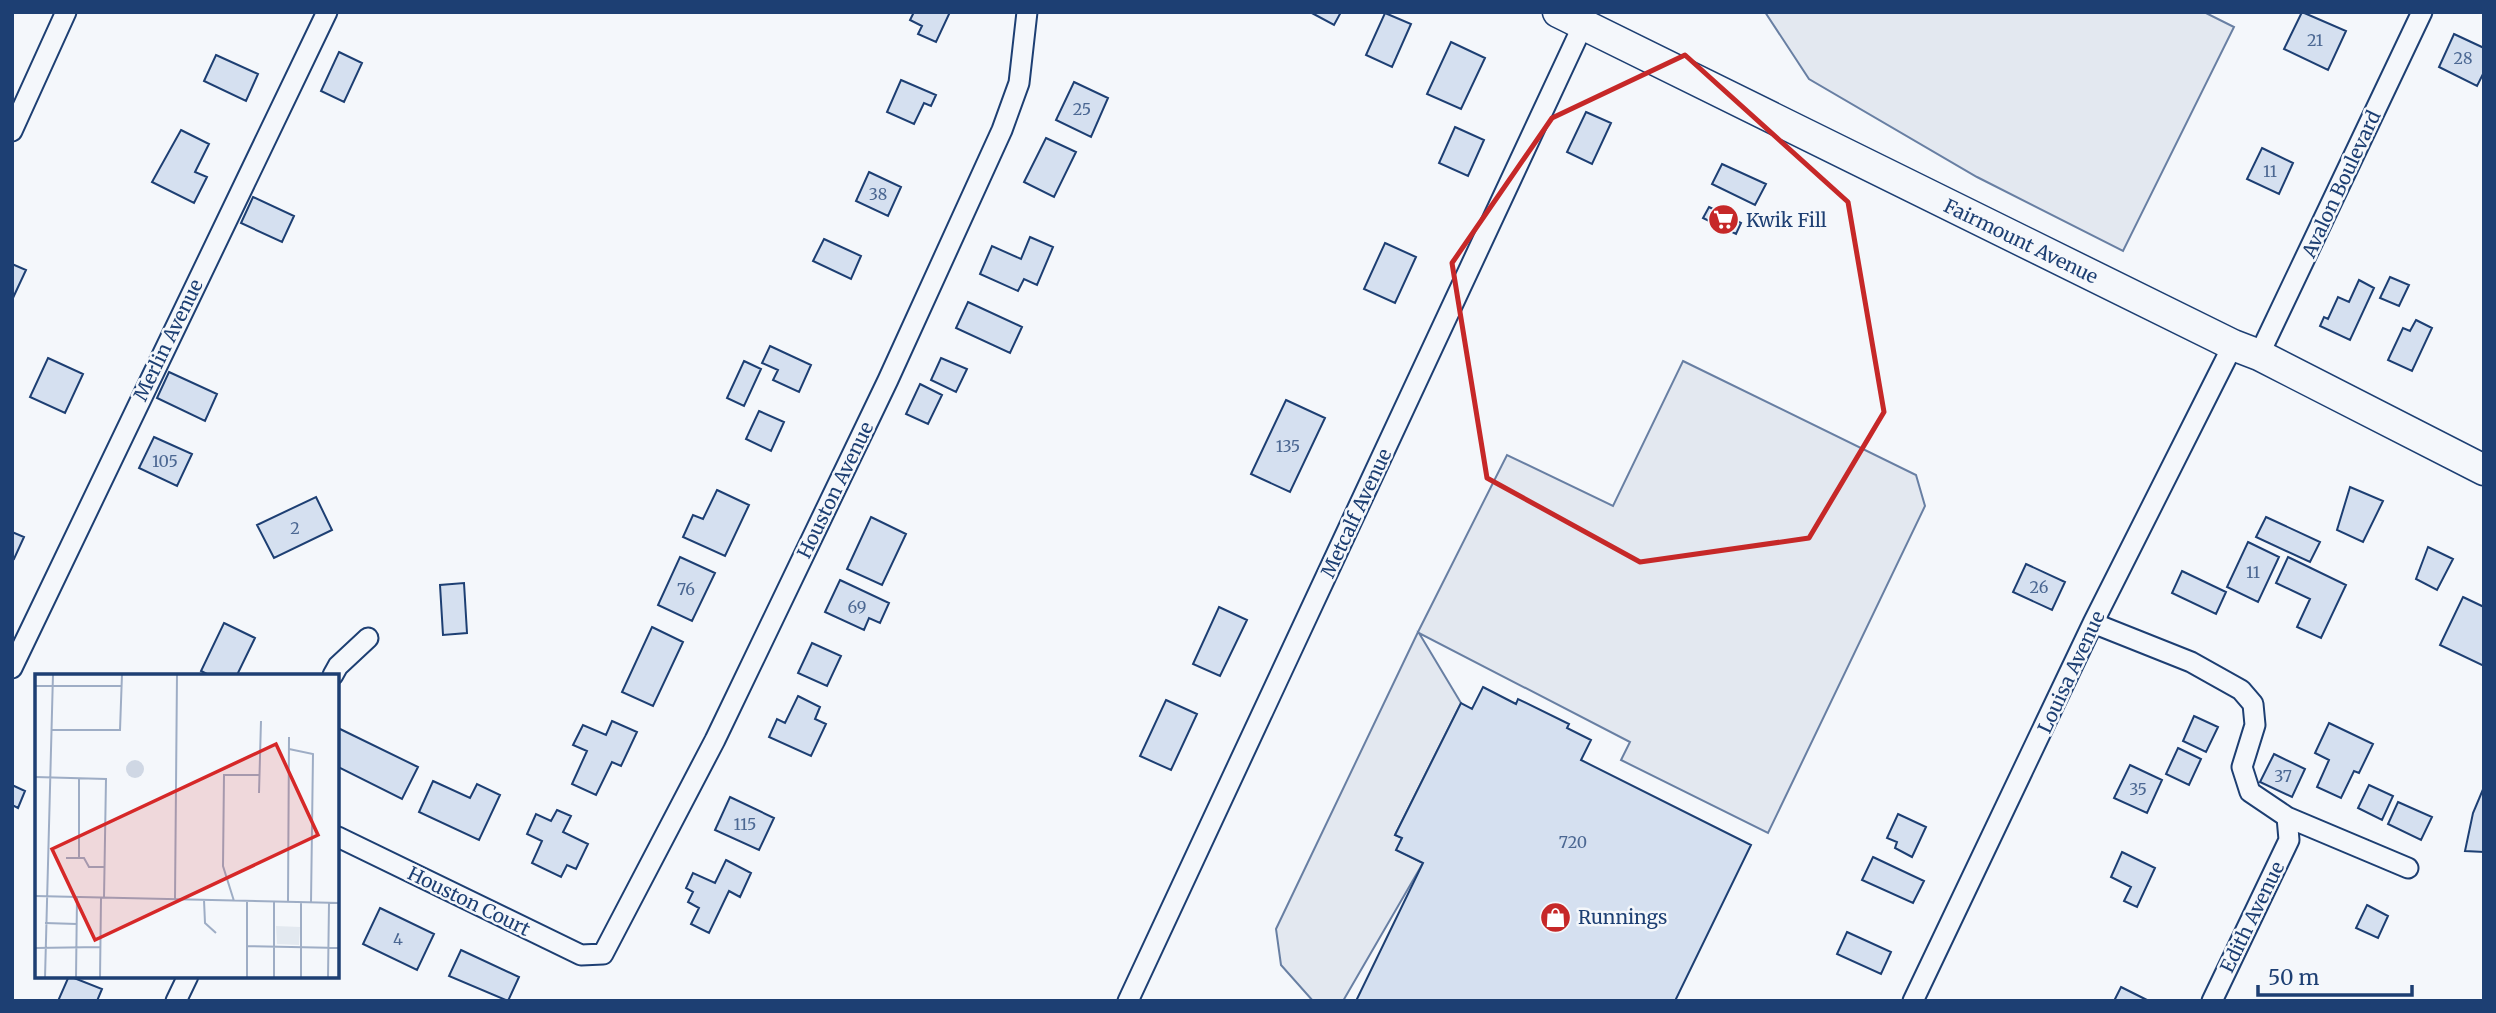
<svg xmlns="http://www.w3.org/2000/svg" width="2496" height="1013" font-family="Merriweather,serif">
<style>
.parking{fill:#e3e8f0;stroke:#687fa3;stroke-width:2}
.building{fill:#d5e0f0;stroke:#1d3f73;stroke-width:2}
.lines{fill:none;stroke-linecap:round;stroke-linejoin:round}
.minor-casing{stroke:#1d3f73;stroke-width:23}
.primary-casing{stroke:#1d3f73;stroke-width:33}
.minor{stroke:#f4f7fb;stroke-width:19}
.primary{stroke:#f4f7fb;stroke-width:30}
.marked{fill:none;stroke:#c62828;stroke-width:5;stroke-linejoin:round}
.labels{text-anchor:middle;stroke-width:5;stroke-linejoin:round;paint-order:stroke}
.number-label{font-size:16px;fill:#4b6792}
.street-label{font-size:19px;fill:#1d3f73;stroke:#f4f7fb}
.poi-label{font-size:19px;fill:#1d3f73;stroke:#f4f7fb;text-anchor:start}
.inset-road{fill:none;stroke:#9eadc5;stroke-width:2}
.view{fill:#d62828;fill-opacity:0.15;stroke:#d62828;stroke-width:3.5}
.inset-edge{fill:none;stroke:#1d3f73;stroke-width:3.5}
</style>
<rect width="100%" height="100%" fill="#f4f7fb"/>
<!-- parking -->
<path class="parking" d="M1765 12H2204L2234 27 2123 251 1977 177 1809 79Z
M1683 361 1916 475 1925 506 1768 833 1621 760 1630 742 1419 633 1461 703 1395 835 1402 838 1397 850 1423 863 1343 1001H1313L1281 965 1276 929 1418 632 1507 455 1613 506Z"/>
<!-- building -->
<path class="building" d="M914 12H950L936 42 918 34 922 26 910 20Z
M1310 12H1341L1334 25Z
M2302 12 2346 31 2328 70 2284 49Z
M1385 13 1411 24 1392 67 1366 55Z
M2454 34 2484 48V72L2477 86 2439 67Z
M1451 42 1485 58 1461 109 1427 94Z
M339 52 362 63 344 102 321 91Z
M216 55 258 74 246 101 204 81Z
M901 80 936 95 931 106 924 103 914 124 887 112Z
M1074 82 1108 98 1091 137 1056 120Z
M1586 112 1611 123 1592 164 1567 152Z
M1455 127 1484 140 1468 176 1439 163Z
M181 130 209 144 195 172 207 177 194 203 152 182Z
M1046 138 1076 152 1054 197 1024 182Z
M2262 148 2293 163 2279 194 2247 179Z
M1722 164 1766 184 1755 205 1712 184Z
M869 172 901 187 888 216 856 201Z
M253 197 294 216 282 242 241 223Z
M1709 207 1741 223 1736 234 1703 218Z
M1030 237 1053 247 1037 285 1024 279 1018 291 980 274 992 246 1021 259Z
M824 239 861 256 851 279 813 261Z
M1385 243 1416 257 1395 303 1364 289Z
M12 264 26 270 12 300Z
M2390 277 2409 285 2399 306 2380 298Z
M2359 280 2374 288 2350 340 2320 326 2324 317 2328 319 2338 297 2349 302Z
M968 302 1022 327 1010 353 956 328Z
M2416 320 2432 328 2412 371 2388 360 2403 328 2410 331Z
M770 346 811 365 799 392 773 380 778 370 762 363Z
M48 358 83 374 65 413 30 397Z
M941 358 967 369 956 392 931 380Z
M744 361 761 369 744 406 727 398Z
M169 372 217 394 205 421 157 398Z
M920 384 942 395 928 424 906 414Z
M1286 400 1325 418 1290 492 1251 474Z
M759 411 784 422 771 451 746 439Z
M154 437 192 454 177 486 139 468Z
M2350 487 2383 501 2363 542 2337 530Z
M717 490 749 505 725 556 683 537 693 515 703 519Z
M316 497 332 530 274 558 257 525Z
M871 517 906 534 882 585 847 569Z
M2266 517 2320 542 2310 562 2256 537Z
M12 532 24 537 14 559 12 558Z
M2248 542 2279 557 2258 602 2227 587Z
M2428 547 2453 559 2437 590 2416 579Z
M680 557 715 573 692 621 658 605Z
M2288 557 2346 585 2321 638 2297 627 2310 599 2276 583Z
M2026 564 2065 582 2052 610 2013 592Z
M2182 571 2226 592 2216 614 2172 593Z
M840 580 889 603 880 623 869 618 864 630 825 612Z
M464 583 467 633 443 635 440 585Z
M2463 597 2484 607V666L2440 645Z
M1219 607 1247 620 1220 676 1193 664Z
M224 623 255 638 237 675H209L201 671Z
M652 627 683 642 653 706 622 692Z
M812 643 841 656 827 686 798 673Z
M1483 687 1516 704 1518 699 1569 724 1567 728 1591 740 1581 760 1751 845 1675 1001H1356L1423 863 1396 850 1402 838 1395 835 1461 703 1472 709Z
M798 696 820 707 815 719 826 724 811 756 769 737 777 719 785 723Z
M1166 700 1197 714 1171 770 1140 756Z
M2194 716 2218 727 2206 752 2183 741Z
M612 721 637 732 621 766 612 762 596 795 572 784 587 751 573 745 583 725 606 735Z
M2329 723 2373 744 2359 773 2354 771 2341 798 2317 787 2329 760 2315 753Z
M338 728 418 767 402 799 338 767Z
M2178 748 2201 759 2189 785 2166 774Z
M2274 754 2305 769 2292 797 2260 782Z
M2130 765 2162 780 2147 813 2114 798Z
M433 781 470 798 477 784 500 795 479 840 419 812Z
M12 785 25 791 18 808 12 805Z
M2369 785 2393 796 2382 820 2358 808Z
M2484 787V852L2465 851 2473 813Z
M730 797 774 818 759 850 715 830Z
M2398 802 2432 817 2421 840 2388 824Z
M557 810 571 816 563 832 588 844 576 869 567 865 561 877 532 863 542 841 527 834 536 814 551 821Z
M1898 814 1926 827 1912 857 1895 848 1897 842 1887 838Z
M2122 852 2155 868 2137 907 2124 901 2131 887 2111 877Z
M1873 857 1924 881 1913 903 1862 880Z
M726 860 751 873 740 897 729 891 709 933 691 924 699 908 688 902 693 892 686 888 693 873 715 883Z
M2367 905 2388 916 2378 938 2356 928Z
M380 908 434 934 417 970 363 944Z
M1847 932 1891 952 1881 974 1837 954Z
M461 950 519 977 508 1001 449 976Z
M69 976 102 989 97 1001H58Z
M2121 987 2149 1001H2114Z"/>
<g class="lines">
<defs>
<path id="minor" d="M12 131 66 12
M2259 355 2422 12
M2093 623 2191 662 2241 690 2253 704 2255 725 2242 767 2250 792 2287 817 2408 868
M12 668 327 12
M333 675 338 666 368 638
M338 837 581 955 603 954 715 740 888 380 1002 130 1019 83 1027 12
M176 1001 188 976
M1128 1001 1583 25
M1913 1001 2093 623 2233 345
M2212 1001 2289 840 2287 817"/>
<path id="primary" d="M1558 12 2233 345 2259 355 2484 470"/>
</defs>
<!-- minor casing -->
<use href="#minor" class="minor-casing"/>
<!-- primary casing -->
<use href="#primary" class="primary-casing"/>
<!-- minor -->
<use href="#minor" class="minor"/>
<!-- primary -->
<use href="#primary" class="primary"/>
</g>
<!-- marked area -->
<path class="marked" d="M1685 55 1848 202 1884 412 1809 538 1640 562 1487 478 1452 263 1552 118Z"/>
<!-- icons -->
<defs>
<symbol id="supermarket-disc" viewBox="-11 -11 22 22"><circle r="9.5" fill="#c62828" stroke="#f4f7fb"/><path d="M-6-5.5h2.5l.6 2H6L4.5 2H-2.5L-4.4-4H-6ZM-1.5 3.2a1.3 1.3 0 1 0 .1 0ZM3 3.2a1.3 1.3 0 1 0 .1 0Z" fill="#fff"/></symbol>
<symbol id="shop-disc" viewBox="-11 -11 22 22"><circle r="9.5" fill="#c62828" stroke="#f4f7fb"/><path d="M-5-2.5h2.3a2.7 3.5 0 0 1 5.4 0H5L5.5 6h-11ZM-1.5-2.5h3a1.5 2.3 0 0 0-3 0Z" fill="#fff"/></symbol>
</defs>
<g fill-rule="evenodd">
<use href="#supermarket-disc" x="1706" y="202" width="35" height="35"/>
<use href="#shop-disc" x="1538" y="900" width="35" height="35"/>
</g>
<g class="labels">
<!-- number labels -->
<g class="number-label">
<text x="2315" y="46">21</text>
<text x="2463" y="64">28</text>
<text x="1082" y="115">25</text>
<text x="2270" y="177">11</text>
<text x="878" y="200">38</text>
<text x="1288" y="452">135</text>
<text x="165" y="467">105</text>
<text x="295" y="534">2</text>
<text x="2253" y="578">11</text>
<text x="2039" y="593">26</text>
<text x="686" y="595">76</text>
<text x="857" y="613">69</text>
<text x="2283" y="782">37</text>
<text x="2138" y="795">35</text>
<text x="745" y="830">115</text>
<text x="1573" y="848">720</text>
<text x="398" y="945">4</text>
</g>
<!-- street labels -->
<g class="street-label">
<text transform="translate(2341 184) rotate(-65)" y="7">Avalon Boulevard</text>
<text transform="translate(2021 241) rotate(26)" y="7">Fairmount Avenue</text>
<text transform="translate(168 340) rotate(-64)" y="7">Merlin Avenue</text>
<text transform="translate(835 490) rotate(-64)" y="7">Houston Avenue</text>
<text transform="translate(1356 513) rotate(-65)" y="7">Metcalf Avenue</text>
<text transform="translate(2071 672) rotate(-65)" y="7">Louisa Avenue</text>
<text transform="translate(469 901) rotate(26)" y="7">Houston Court</text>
<text transform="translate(2252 917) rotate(-64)" y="7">Edith Avenue</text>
</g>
<!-- poi labels -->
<g class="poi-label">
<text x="1746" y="227">Kwik Fill</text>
<text x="1578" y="924">Runnings</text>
</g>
</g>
<!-- overview -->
<g transform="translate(35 674)">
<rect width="304" height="304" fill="#f4f7fb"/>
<path d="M241 252 265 253 264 271 242 270Z" fill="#e3e9f0"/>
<path d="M91 95a9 9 0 1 1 18 0a9 9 0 1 1-18 0Z" fill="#cfd7e4"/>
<path class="inset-road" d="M0 12H86M17 56H85L87 0M254 75 278 80 276 229M0 103 71 105 69 224M44 104V184M224 119 226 47M31 184H49L54 193H70M0 222 305 229M140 225 142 0M169 226 170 249 181 259M199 227 188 192 189 101H225M239 227V304M253 228 254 63M266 228V304M10 249 42 250M212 272 305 274M0 274 66 273M10 304 18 0M41 304 42 223M65 304 66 224M212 304V227M293 304 294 229"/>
<path class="view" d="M241 70 283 161 60 266 17 175Z"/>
<rect width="304" height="304" class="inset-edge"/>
</g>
<!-- border -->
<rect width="2496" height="1013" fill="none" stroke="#1d3f73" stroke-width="28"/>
<!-- scale -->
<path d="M2258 985v10h154v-10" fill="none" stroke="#1d3f73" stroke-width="3.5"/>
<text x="2268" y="985" font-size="21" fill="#1d3f73" stroke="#f4f7fb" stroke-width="5" paint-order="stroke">50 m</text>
</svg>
